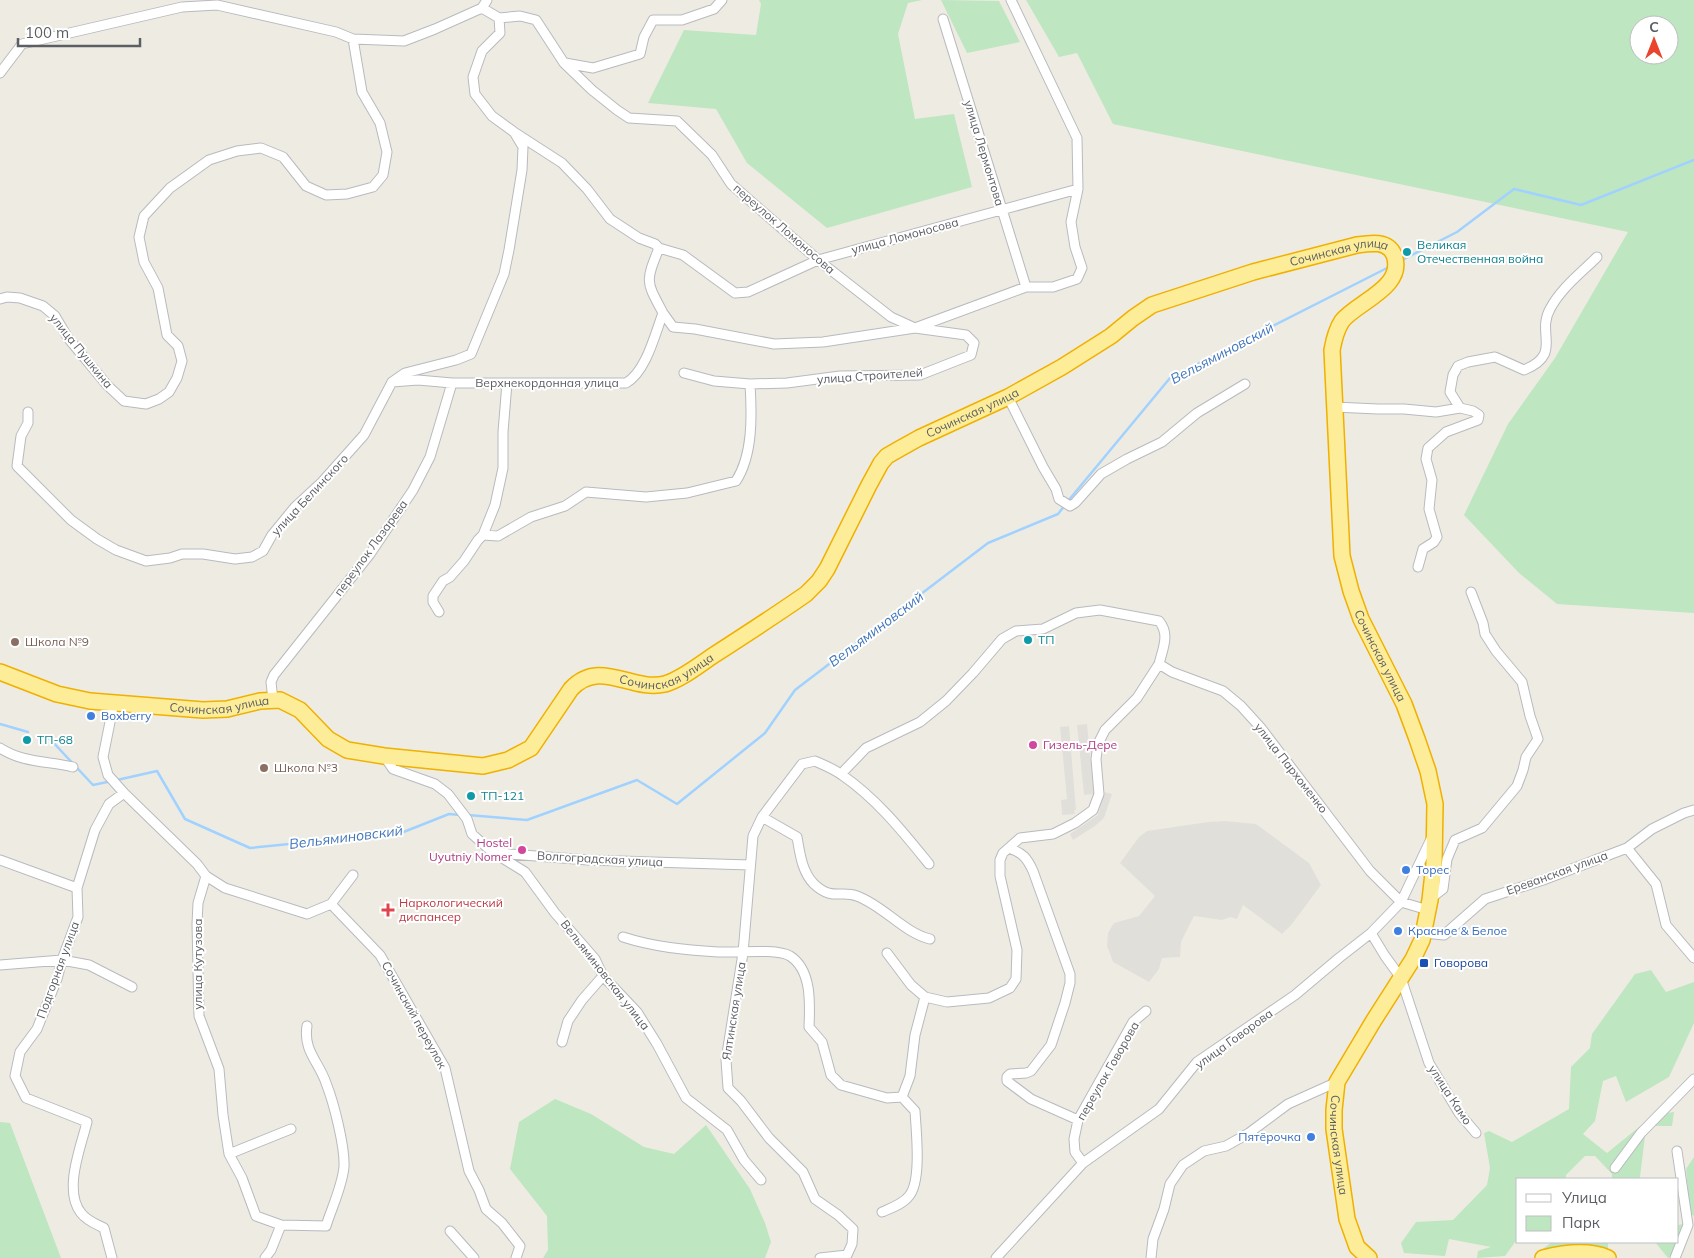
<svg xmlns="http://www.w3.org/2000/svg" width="1694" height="1258" font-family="Mulish,sans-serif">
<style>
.industrial{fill:#e1dfda}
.green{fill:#bee6c0;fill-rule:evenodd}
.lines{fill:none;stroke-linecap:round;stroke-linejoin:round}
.stream{stroke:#a1d2ff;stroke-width:2.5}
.minor-casing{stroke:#b8babf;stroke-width:11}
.trunk-casing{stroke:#f0b000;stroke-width:18}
.minor{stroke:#fff;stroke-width:9}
.trunk{stroke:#feed98;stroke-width:15}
.culture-dot{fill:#0f9aa8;stroke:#fff;stroke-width:2}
.education-dot{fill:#8d6e63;stroke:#fff;stroke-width:2}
.shop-dot{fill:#3f7fe0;stroke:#fff;stroke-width:2}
.hotel-dot{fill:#d1479c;stroke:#fff;stroke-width:2}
.health-dot{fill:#e0444e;stroke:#fff;stroke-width:2}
.transit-dot{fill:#1a4fb4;stroke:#fff;stroke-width:2}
.labels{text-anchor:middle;stroke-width:4;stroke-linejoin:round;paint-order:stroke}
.street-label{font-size:12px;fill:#5b5e63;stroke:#fff}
.culture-label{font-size:12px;fill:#0d838f;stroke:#fff;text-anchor:start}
.education-label{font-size:12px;fill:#785e54;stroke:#fff;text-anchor:start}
.shop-label{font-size:12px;fill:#366cbe;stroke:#fff;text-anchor:start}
.hotel-label{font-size:12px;fill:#b23c85;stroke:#fff;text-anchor:start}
.health-label{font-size:12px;fill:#be3a42;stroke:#fff;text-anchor:start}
.transit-label{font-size:12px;fill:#164399;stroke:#fff;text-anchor:start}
.water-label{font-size:14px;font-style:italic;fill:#4076ba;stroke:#fff}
</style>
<rect width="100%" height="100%" fill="#eeece2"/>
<!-- industrial -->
<path class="industrial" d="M1087 724 1094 794 1084 795 1077 725Z
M1069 726 1076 810H1074L1075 814 1062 815 1061 800 1067 799 1060 727Z
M1105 792 1112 794 1104 818 1095 826 1073 840 1070 834 1098 815Z
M1225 821 1256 824 1309 863 1321 885 1292 924 1282 934 1243 905 1237 919 1230 917 1222 920 1194 916 1181 942 1180 957 1162 958 1159 969 1149 982 1113 962 1107 946 1108 933 1114 923 1139 916 1155 896 1120 863 1139 837 1147 831 1208 822Z"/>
<!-- green -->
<path class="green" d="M759 0H922L908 3 898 34 915 119 954 114 972 187 827 228 747 163 716 109 648 103 684 30 756 35 761 4Z
M941 0 999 1 1020 42 967 53Z
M1026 0H1694V613L1557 604 1519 573 1464 515 1508 424 1555 358 1628 232 1113 124 1077 53 1059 57ZM1639 25H1669V55H1639Z
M1651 970 1666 992 1694 982V1023L1669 1077 1626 1102 1616 1076 1603 1081 1595 1121 1583 1134 1607 1153 1654 1115 1674 1112 1672 1126H1653L1645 1136 1640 1177 1641 1179H1612V1174L1595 1156H1585L1566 1175V1179H1518V1238L1505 1256 1477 1258 1478 1251 1491 1247 1449 1239 1445 1256 1404 1253 1401 1243 1416 1222 1453 1220 1487 1185 1490 1168 1484 1133 1489 1131 1512 1142 1569 1109 1571 1067 1590 1048 1592 1034 1635 974Z
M555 1099 591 1114 644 1147 674 1154 706 1125 750 1189 765 1223 771 1242 765 1258H543L548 1250 547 1216 510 1169 519 1122Z
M0 1122 10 1123 61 1258H0Z
M1694 1157V1216L1690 1213 1686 1169Z
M1683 1224 1676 1251 1668 1258 1655 1242H1678V1225Z
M1552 1242H1608V1249L1583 1247 1540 1251Z"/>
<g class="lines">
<!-- stream -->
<path class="stream" d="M1400 261 1457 232 1514 189 1581 205 1694 160
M1068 501 1170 378 1391 266
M0 724 28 732
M41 736 50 739 93 785 112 781
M117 780 157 771 185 819 250 848 401 833 449 814 460 815
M468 815 527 820 637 780 677 804 765 733 795 690 988 543 1058 514 1065 505"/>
<defs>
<path id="minor" d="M482 8 499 18 500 33 482 51 473 77 475 94 492 116 514 132 562 163 587 189 610 219 639 238 655 244 659 248 683 255 735 293 748 292 818 260 1078 189
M499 18 520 16 536 20 564 63 592 90 617 110 629 118 677 121 712 155 731 184 818 260 891 317 915 328 966 335 974 343 971 355 920 375 840 376 787 383 750 384 714 381 684 373
M943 19 1026 287
M565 63 593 68 640 54 644 37 653 20H682L714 9 722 0
M0 73 22 44 182 7 217 5 336 32 353 39 404 41 435 29 482 8 487 0
M659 248C645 283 646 281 663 313
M0 299 7 297 20 298 43 306 55 316 68 338 107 385 124 401 146 404 159 399 169 392 177 378 182 361 178 346 167 335 158 288 144 262 139 237 144 216 170 188 209 160 237 151 261 148 283 157 306 186 326 195 347 194 373 187 383 175 387 152 380 123 362 92 353 39
M392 382 418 380 452 383H626C646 372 655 334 663 313L673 327 695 329 774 344 823 342 915 328 1026 287H1053L1077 279 1082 268 1075 247 1071 222 1078 189 1077 138 1011 0
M1008 397 1043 467 1056 489 1059 499 1070 506 1075 503 1101 474 1127 459 1162 442 1197 413 1245 384
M1334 407 1378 409H1404L1436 412 1460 408 1473 411 1479 415 1478 420 1446 432 1428 448 1426 459 1432 480 1429 509 1437 537 1434 542 1423 549 1418 567
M1460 408 1450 392 1453 375 1458 366 1468 362 1495 357 1524 370C1563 354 1536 334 1550 309 1561 288 1581 273 1597 257
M28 412V423L21 436 17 466 71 520 97 539 116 550 146 561 170 558 182 554H203L235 559 252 557 263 551 272 535 295 507 322 482 364 435 392 382 405 373 456 360 471 354 504 274 509 250 522 170 523 147 514 132
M483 535 498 536 531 517 565 506 586 492 646 497 687 493 736 481C753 455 752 415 750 384
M439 612 433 602V596L443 581 450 577 464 561 478 540 483 535 495 505 503 468V432L507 383
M273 700 271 682 274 675 370 554 413 490 430 457 452 383
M114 702 103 757 108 775 124 793 197 864 206 876 225 888 307 914 331 904 353 875
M0 748C23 763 48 761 73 767
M384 756 393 769 435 784 448 794 467 819 472 834 491 851 510 854 588 860 750 865
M841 774 866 748 920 722 946 701 973 673 1002 639 1016 631 1043 629 1076 613 1100 610 1159 621C1170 634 1163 648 1159 664L1172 672 1223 691 1241 706 1261 728 1370 871 1401 902 1428 910
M762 817 797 837C800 854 802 872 814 884 832 901 841 890 857 896 884 906 904 933 930 939
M1009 848C1023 853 1027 858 1033 871L1070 974V983L1065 1003 1051 1045 1031 1071 1026 1073 1010 1074 1007 1077V1081L1031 1099 1078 1120
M1627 848 1656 884 1666 925 1694 958
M491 851 525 872 555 913 595 959 603 976 637 1012 657 1044 686 1098 727 1130 744 1160 761 1180
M0 860 77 888
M206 876 198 903 197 924 199 1016 219 1069 223 1115 229 1154 242 1178 256 1216 281 1225 326 1226C332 1207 342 1187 344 1167 345 1147 334 1103 326 1083 319 1062 303 1051 307 1026
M1430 899 1443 889 1447 859 1455 840 1482 828 1517 786 1523 770 1526 757 1538 739 1530 716 1522 682 1496 651 1485 634 1483 623 1471 592
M331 904 380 955 445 1068 469 1171 479 1190 486 1209 502 1223 520 1246 516 1258
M1371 933 1385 956 1401 978 1429 1063 1459 1113 1476 1133
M1424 933 1444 935 1485 899 1543 880 1627 848 1652 829 1684 813 1694 810
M623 937C654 947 685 950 718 952 735 953 776 948 790 956 812 970 810 1004 809 1027L822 1042 831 1075 841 1085 887 1098 902 1097 910 1076 915 1035 925 997
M887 953 911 985 925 997 947 1002 989 998 1010 988 1016 979 1017 950 1000 876V860L1003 853 1020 838 1053 834 1075 823 1093 810 1099 794 1096 759 1098 744 1105 730 1137 698 1159 664
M0 965 62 960 89 965 132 987
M562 1042 568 1021 582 1000 603 976
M229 1154 291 1129
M1083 1163 1075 1152 1074 1139 1078 1120 1133 1022 1146 1011
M1615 1168 1641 1133 1694 1079
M882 1212C891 1208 903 1204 909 1196 922 1181 916 1130 915 1111L902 1097
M450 1231 474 1258
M112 1258 104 1228C96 1224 87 1221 81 1213 63 1190 81 1147 87 1122L26 1098 15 1076 20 1052 37 1029 57 979 62 960 78 917 77 888 95 830 109 804 124 793
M265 1258 271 1250 281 1225
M820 1258 847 1255 852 1244 853 1229 838 1215 815 1199 803 1172 769 1138 741 1101 728 1088 726 1060 743 953 753 836 762 817 802 764 815 761C824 765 834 769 842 775 877 799 903 832 929 864
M996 1258 1083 1163 1159 1109 1197 1062 1295 995 1339 958 1371 933 1401 902 1432 837
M1151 1258 1153 1239 1164 1209 1170 1184 1183 1165 1204 1151 1226 1146 1249 1133 1288 1104 1337 1082
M1675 1258 1688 1225 1677 1151"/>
<g id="trunk">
<path id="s1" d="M0 672 57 694 90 701 203 710 227 709 260 701 280 700 300 710 328 739 347 750 384 756 483 766 508 760 531 748 571 689C600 658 631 692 665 684 682 679 699 665 714 655 745 635 776 615 806 594L819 581 827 569 869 485 881 463 887 456 901 448 919 438 1008 397 1062 367 1111 336 1133 318 1152 305 1253 272 1357 245C1370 243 1388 240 1394 255 1406 287 1357 302 1342 321 1336 330 1334 339 1332 350L1342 556 1351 591 1361 619 1404 704 1417 739 1428 771 1435 804 1434 864 1430 900 1422 940 1413 959 1374 1020 1337 1082 1334 1110V1129L1347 1219 1357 1247 1369 1258"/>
<path d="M1543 1258C1563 1253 1588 1249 1608 1258"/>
</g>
</defs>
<!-- minor casing -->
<use href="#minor" class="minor-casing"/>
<!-- trunk casing -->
<use href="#trunk" class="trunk-casing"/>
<!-- minor -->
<use href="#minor" class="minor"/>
<!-- trunk -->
<use href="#trunk" class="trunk"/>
</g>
<!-- markers -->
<g class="culture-dot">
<circle cx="1407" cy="252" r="5"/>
<circle cx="1028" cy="640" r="5"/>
<circle cx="27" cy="740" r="5"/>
<circle cx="471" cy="796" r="5"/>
</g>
<g class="education-dot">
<circle cx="15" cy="642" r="5"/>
<circle cx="264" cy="768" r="5"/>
</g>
<g class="shop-dot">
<circle cx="91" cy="716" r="5"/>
<circle cx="1406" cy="870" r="5"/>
<circle cx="1398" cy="931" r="5"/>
<circle cx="1311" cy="1137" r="5"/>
</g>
<g class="hotel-dot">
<circle cx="1033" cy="745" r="5"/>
<circle cx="522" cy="850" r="5"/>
</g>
<path class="health-dot" d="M385.5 902.5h5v5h5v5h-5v5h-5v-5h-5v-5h5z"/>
<rect class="transit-dot" x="1419" y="958" width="10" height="10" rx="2.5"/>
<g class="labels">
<!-- street labels -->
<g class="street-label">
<text transform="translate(984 153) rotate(73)" y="4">улица Лермонтова</text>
<text transform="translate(784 229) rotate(41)" y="4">переулок Ломоносова</text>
<text transform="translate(905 236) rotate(-15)" y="4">улица Ломоносова</text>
<text dy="4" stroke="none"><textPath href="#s1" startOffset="1559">Сочинская улица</textPath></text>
<text transform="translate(81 351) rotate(51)" y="4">улица Пушкина</text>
<text transform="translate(870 376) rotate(-4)" y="4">улица Строителей</text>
<text x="547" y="387">Верхнекордонная улица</text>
<text dy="4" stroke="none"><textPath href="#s1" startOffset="1154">Сочинская улица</textPath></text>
<text transform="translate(310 495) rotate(-47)" y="4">улица Белинского</text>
<text transform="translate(371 548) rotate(-54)" y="4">переулок Лазарева</text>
<text dy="4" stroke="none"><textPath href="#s1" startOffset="2054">Сочинская улица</textPath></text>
<text dy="4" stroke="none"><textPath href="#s1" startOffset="734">Сочинская улица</textPath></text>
<text dy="4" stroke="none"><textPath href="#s1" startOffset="225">Сочинская улица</textPath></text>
<text transform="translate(1291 768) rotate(52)" y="4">улица Пархоменко</text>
<text transform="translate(600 859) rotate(3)" y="4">Волгоградская улица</text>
<text transform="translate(1557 873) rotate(-20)" y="4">Ереванская улица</text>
<text transform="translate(198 964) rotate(-90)" y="4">улица Кутузова</text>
<text transform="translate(58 970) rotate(-70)" y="4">Подгорная улица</text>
<text transform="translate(605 975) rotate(52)" y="4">Вельяминовская улица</text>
<text transform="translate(734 1011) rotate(-81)" y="4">Ялтинская улица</text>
<text transform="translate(414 1015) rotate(61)" y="4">Сочинский переулок</text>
<text transform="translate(1234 1039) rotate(-36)" y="4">улица Говорова</text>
<text transform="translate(1108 1071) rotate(-60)" y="4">переулок Говорова</text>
<text transform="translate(1450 1095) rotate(57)" y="4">улица Камо</text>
<text dy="4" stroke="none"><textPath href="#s1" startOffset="2579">Сочинская улица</textPath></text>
</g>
<!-- culture labels -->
<g class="culture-label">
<text x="1417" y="249">Великая<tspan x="1417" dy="14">Отечественная война</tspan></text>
<text x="1038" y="644">ТП</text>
<text x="37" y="744">ТП-68</text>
<text x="481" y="800">ТП-121</text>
</g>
<!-- education labels -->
<g class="education-label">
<text x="25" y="646">Школа №9</text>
<text x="274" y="772">Школа №3</text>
</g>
<!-- shop labels -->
<g class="shop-label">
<text x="101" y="720">Boxberry</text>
<text x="1416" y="874">Торес</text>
<text x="1408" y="935">Красное &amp; Белое</text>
<text x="1301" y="1141" text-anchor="end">Пятёрочка</text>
</g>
<!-- hotel labels -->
<g class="hotel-label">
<text x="1043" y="749">Гизель-Дере</text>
<text x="512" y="847" text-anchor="end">Hostel<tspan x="512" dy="14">Uyutniy Nomer</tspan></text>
</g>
<!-- health labels -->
<g class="health-label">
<text x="399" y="907">Наркологический<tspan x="399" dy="14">диспансер</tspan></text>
</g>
<!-- transit labels -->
<g class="transit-label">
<text x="1434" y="967">Говорова</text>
</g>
<!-- water labels -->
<g class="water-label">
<text transform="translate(1222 353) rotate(-28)" y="5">Вельяминовский</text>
<text transform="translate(876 629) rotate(-37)" y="5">Вельяминовский</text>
<text transform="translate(346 837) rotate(-7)" y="5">Вельяминовский</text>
</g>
</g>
<!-- legend -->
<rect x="1516" y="1178" width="162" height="65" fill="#ffffff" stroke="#bdbfc1"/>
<rect x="1526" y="1194" width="25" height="8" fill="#ffffff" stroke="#bdbfc1"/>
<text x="1562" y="1203" font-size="15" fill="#5b5e63">Улица</text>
<rect x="1526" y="1216" width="25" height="15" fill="#bee6c0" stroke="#bdbfc1"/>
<text x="1562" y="1228" font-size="15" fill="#5b5e63">Парк</text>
<!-- north arrow -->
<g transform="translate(1654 40)"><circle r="24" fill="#ffffff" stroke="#bdbfc1"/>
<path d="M0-4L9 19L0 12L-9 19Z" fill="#ea442c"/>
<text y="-8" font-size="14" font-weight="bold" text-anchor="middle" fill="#5b5e63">С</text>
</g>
<!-- scale -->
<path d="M18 38v8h122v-8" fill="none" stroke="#5b5e63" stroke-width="2.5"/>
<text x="25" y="38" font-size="15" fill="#5b5e63" stroke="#ffffff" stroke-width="4" paint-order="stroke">100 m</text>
</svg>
